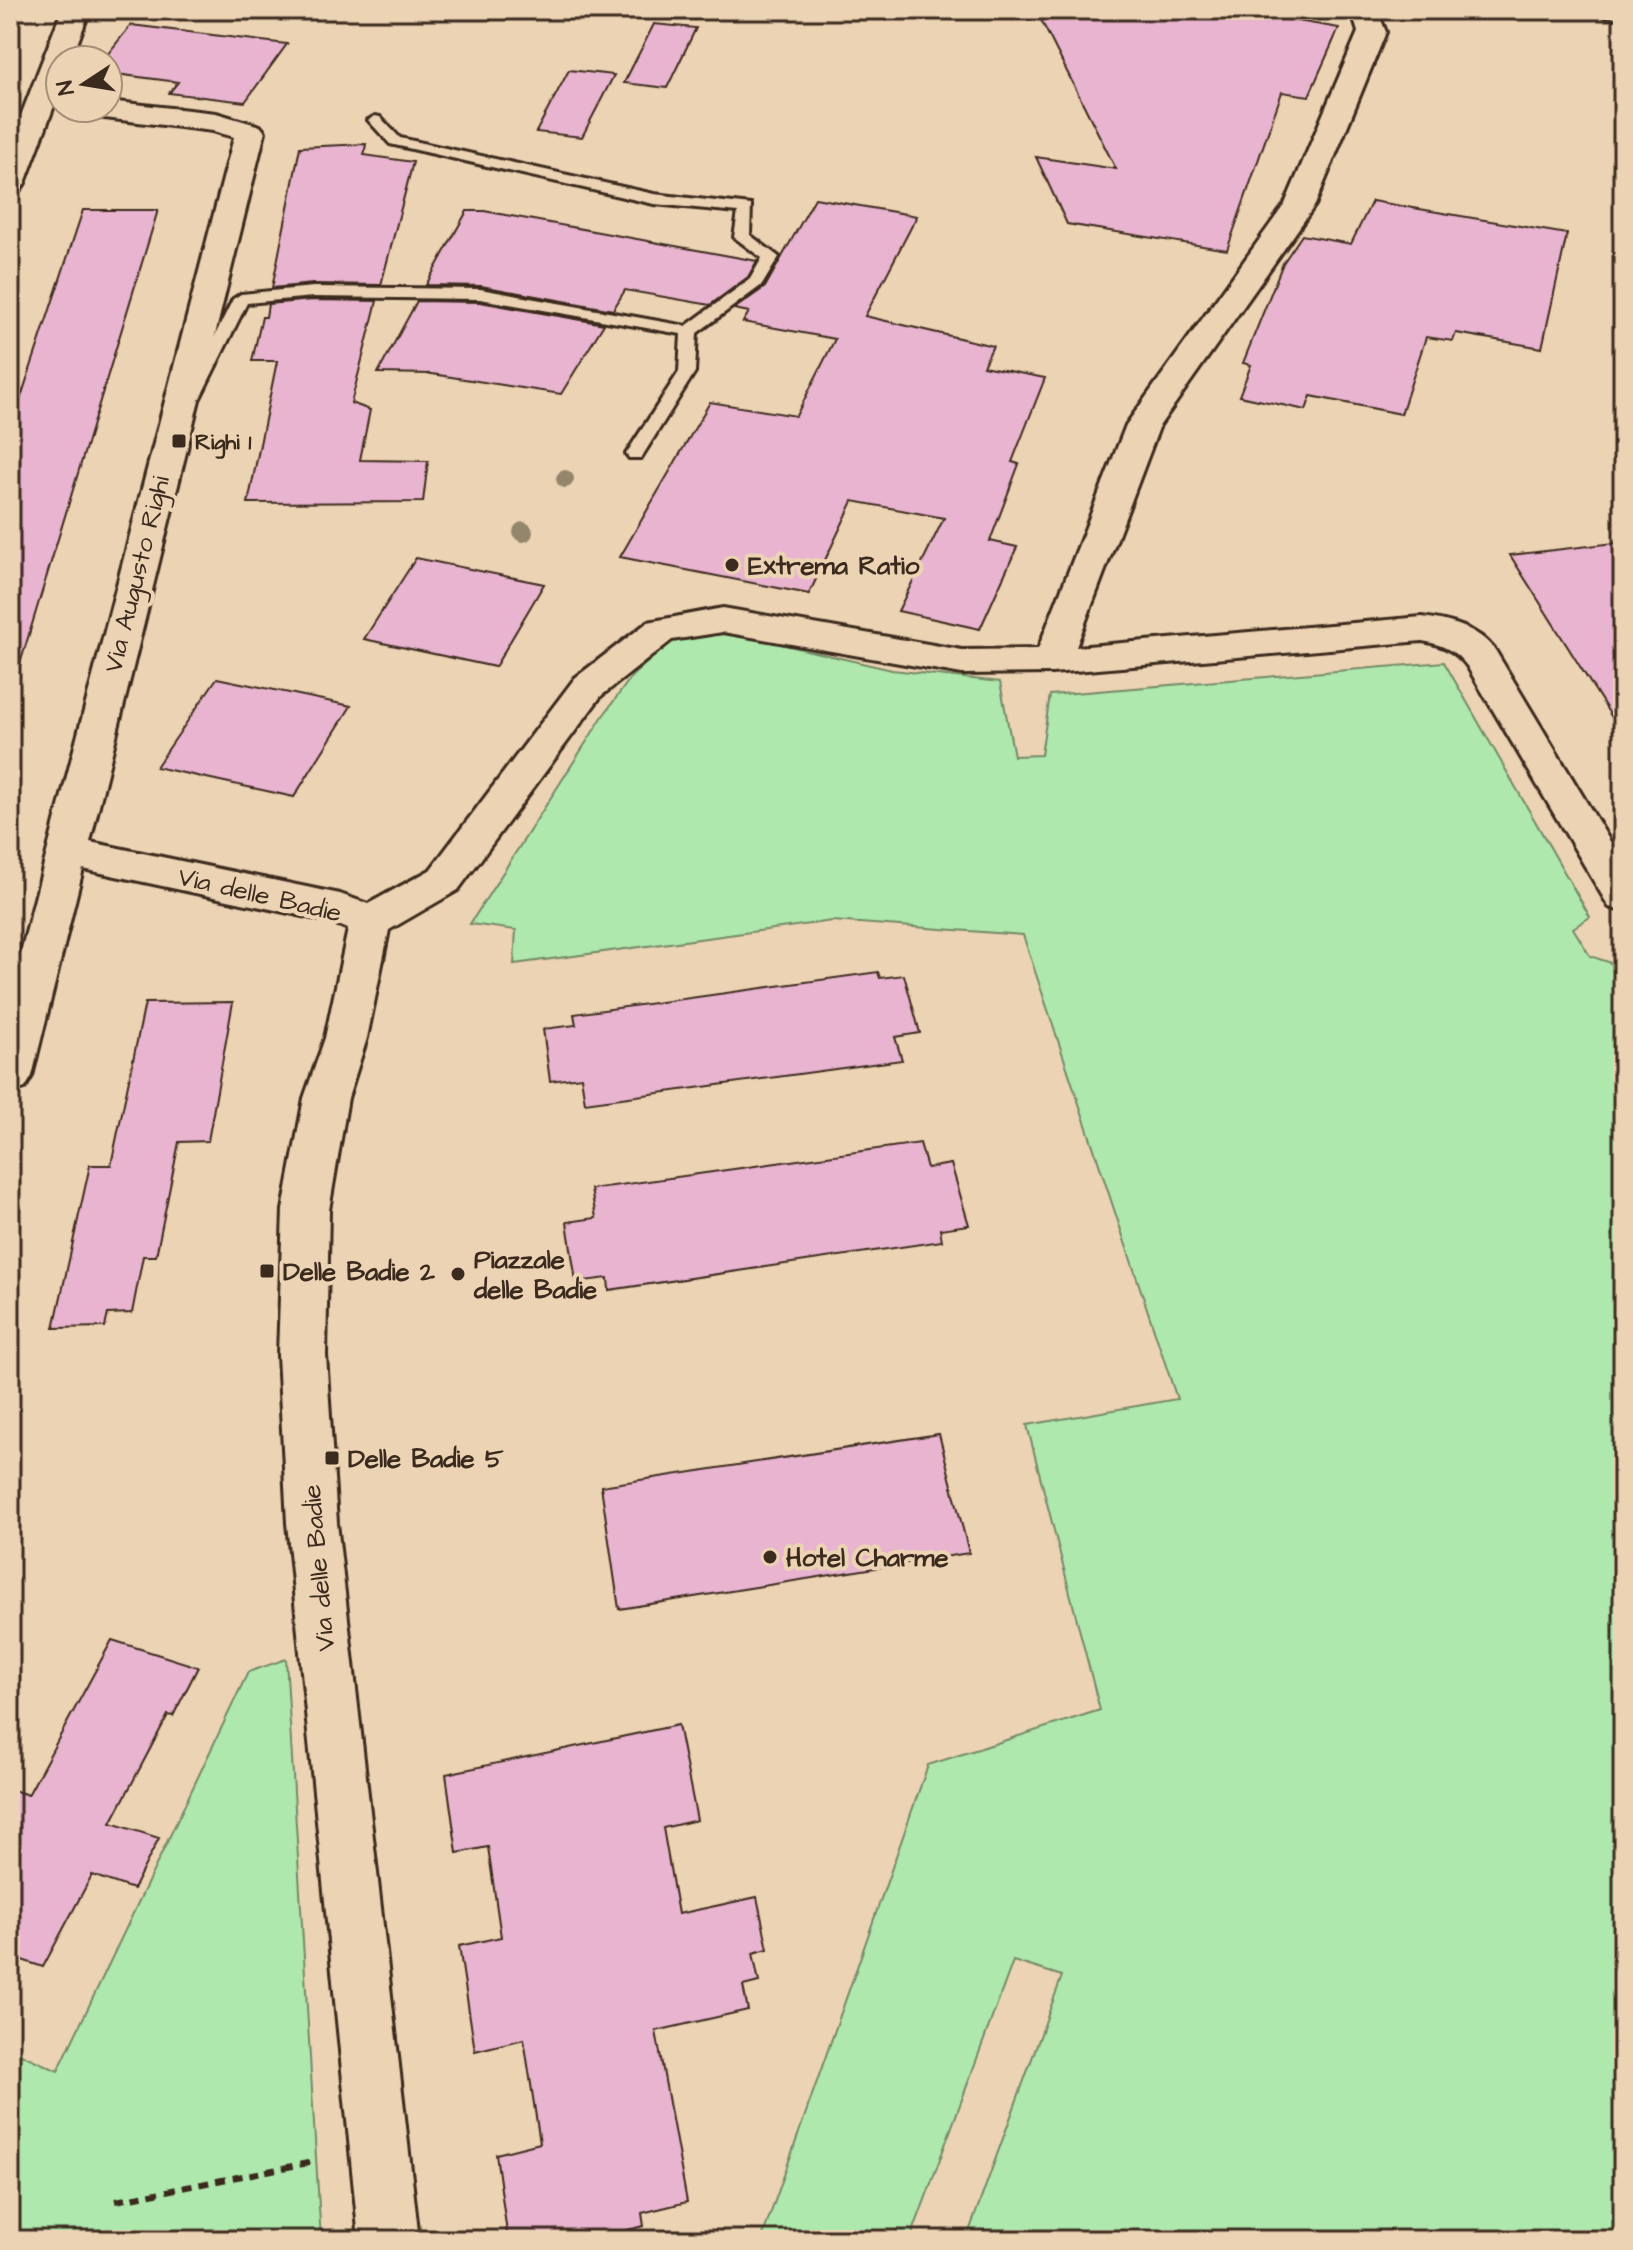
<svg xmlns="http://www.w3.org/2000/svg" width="1633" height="2250" font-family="'Architects Daughter',sans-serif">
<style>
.green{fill:#aee8ad;stroke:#748966;stroke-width:2}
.building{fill:#e8b4cf;stroke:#3b2a1e;stroke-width:2}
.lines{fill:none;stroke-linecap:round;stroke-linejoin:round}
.lane-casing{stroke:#3b2a1e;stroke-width:6}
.street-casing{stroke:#3b2a1e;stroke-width:6}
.path{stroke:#3b2a1e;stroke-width:6;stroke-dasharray:10 7;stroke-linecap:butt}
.lane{fill:#ecd3b4;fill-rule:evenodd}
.street{fill:#ecd3b4;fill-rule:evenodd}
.tree{fill:#94856d}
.poi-dot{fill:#3b2a1e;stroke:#ecd3b4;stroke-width:3}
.labels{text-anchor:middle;stroke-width:8;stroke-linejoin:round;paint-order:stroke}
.far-poi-label{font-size:22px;font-weight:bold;fill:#3b2a1e;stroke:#ecd3b4;text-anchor:start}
.poi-label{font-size:26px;font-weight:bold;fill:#3b2a1e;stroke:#ecd3b4;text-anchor:start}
.street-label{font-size:26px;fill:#3b2a1e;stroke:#ecd3b4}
</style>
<rect width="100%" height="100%" fill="#ecd3b4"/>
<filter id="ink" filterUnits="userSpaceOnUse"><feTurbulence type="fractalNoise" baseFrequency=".0125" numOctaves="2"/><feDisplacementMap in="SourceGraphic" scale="16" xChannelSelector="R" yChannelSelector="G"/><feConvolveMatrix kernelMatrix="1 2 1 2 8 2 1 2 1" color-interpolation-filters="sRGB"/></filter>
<g filter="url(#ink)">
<!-- green -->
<path class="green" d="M707 633 737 634 892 670 1000 682 1014 756 1041 755 1050 695 1444 662 1590 917 1573 928 1590 956 1623 967V2240H966L1062 1976 1013 1961 910 2240H771L763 2235 928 1765 1100 1710 1027 1425 1177 1399 1023 935 832 921 514 964 516 930 470 924 603 716 632 676 671 641Z
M286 1659 321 2240H10V2049L58 2071 248 1672Z"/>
<!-- building -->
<path class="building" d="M1036 10H1233L1339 28 1309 96 1282 92 1227 250 1067 224 1036 157 1116 169Z
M654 24 696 28 667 88 624 83Z
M131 25 221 36 287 44 245 102 169 93 178 82 108 73V60H103Z
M569 70 614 75 582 137 536 132Z
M366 144 364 155 413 162 381 285 313 284 272 288 300 147Z
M815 198 917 216 865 316 993 346 983 366 1045 378 1012 462 1019 464 990 541 1017 547 980 629 898 611 944 518 853 501 809 594 620 557 710 402 796 416 835 339 743 322 749 312 734 309 765 287Z
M1372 201 1567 234 1542 348 1456 333 1453 341 1426 337 1401 414 1311 396 1306 410 1239 396 1251 365 1243 363 1283 263 1302 235 1351 244Z
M83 210H158L20 664 10 663V406H18Z
M467 211H484L757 261 748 277 710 305 625 290 613 310 481 286 426 285Z
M313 300 377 301 351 403 370 410 360 460 428 461 423 502 248 503 277 361H252L262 317H266L268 304Z
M417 301 480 302 604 324 561 394 432 374 378 373Z
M1623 542V735L1510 555Z
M416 558 544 584 495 667 364 639Z
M217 678 351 706 294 797 156 767Z
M878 972 880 978 904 975 920 1033 895 1037 902 1060 585 1103 581 1077 550 1081 543 1029 576 1025 574 1014Z
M233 1002 208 1141 179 1142 156 1256H143L132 1313 108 1314 105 1327 54 1328 90 1165H111L145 1003Z
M920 1143 927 1168 951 1164 969 1225 940 1229 942 1241 609 1290 608 1278 576 1282 567 1222 596 1218 591 1189Z
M939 1434 969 1553 619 1609 601 1486Z
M112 1640 198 1667 173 1716 168 1715 111 1823 159 1838 133 1889 92 1875 43 1967 10 1956V1789L28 1795Z
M678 1725 697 1820 663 1828 678 1914 757 1897 768 1949 753 1953 759 1982 743 1986 748 2010 656 2031 687 2202 642 2213 644 2226 586 2240H508L496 2154 540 2143 524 2039 475 2051 459 1946 501 1937 488 1847 457 1853 446 1774Z"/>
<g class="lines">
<defs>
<path id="lane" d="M375 116 380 117 400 138 654 194 751 205 750 235 779 257 762 285 697 333 695 372 641 458H629L626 454 679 372 681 334 480 299 313 297 247 303 202 394 200 398H188L186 394 233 299 241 294 313 287 480 289 686 326 750 279 762 258 734 237 738 212 654 204 390 144 368 120Z"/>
<path id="street" d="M62 10H90L71 60H60V90L25 183 21 189 10 192V144Z
M1346 10H1377L1386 32 1315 205 1160 425 1076 647 1422 617C1450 621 1477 627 1495 650L1623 863V912L1609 907 1467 666C1455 650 1441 644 1422 641L1052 673 962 674 723 632 672 640 601 696 458 890 389 930 367 1038 348 1098 329 1210 326 1355 337 1523 419 2240H359L287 1523 278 1355 283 1210 304 1098 325 1038 348 929 331 922 83 869 32 1076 25 1088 10 1093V994L234 137 213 131 96 117 86 114 81 108H108V101L216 113 260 126 265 132 90 842 340 894 368 904 430 870 575 678 648 622 723 608 962 650 1038 649 1126 425 1285 204 1358 32 1354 19Z
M1601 10H1623V19L1605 16Z"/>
</defs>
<!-- lane casing -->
<use href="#lane" class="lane-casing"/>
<!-- street casing -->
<use href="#street" class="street-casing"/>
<!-- path -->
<path class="path" d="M116 2201 313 2162"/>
<!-- lane -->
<use href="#lane" class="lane"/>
<!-- street -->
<use href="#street" class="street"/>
</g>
<!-- trees -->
<g class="tree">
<circle cx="565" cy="479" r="9"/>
<circle cx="523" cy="532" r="10"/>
</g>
</g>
<!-- markers -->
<g class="poi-dot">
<rect x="171" y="433" width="16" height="16" rx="4"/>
<circle cx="732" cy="565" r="8"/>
<rect x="259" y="1263" width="16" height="16" rx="4"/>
<circle cx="458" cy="1274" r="8"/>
<rect x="324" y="1450" width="16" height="16" rx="4"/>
<circle cx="770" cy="1557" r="8"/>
</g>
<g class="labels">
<!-- far-poi labels -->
<g class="far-poi-label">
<text x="195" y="449">Righi 1</text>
</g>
<!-- poi labels -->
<g class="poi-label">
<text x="748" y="574">Extrema Ratio</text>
<text x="474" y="1268">Piazzale<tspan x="474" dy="30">delle Badie</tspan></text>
<text x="283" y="1280">Delle Badie 2</text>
<text x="348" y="1467">Delle Badie 5</text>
<text x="786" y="1566">Hotel Charme</text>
</g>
<!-- street labels -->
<g class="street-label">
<text transform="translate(136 574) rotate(-76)" y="9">Via Augusto Righi</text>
<text transform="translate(260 894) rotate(13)" y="9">Via delle Badie</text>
<text transform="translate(318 1568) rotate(-95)" y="9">Via delle Badie</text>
</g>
</g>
<!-- margin -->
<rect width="1633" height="2250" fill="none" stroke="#ecd3b4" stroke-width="40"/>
<rect x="20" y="20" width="1593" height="2210" fill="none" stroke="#3b2a1e" stroke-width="3" filter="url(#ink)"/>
<!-- north arrow -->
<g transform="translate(84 84) rotate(258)"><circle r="38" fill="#ecd3b4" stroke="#a58f78" stroke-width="2"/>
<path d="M0-6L14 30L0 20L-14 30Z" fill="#3b2a1e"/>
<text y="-12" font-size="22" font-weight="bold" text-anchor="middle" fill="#3b2a1e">N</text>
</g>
</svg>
